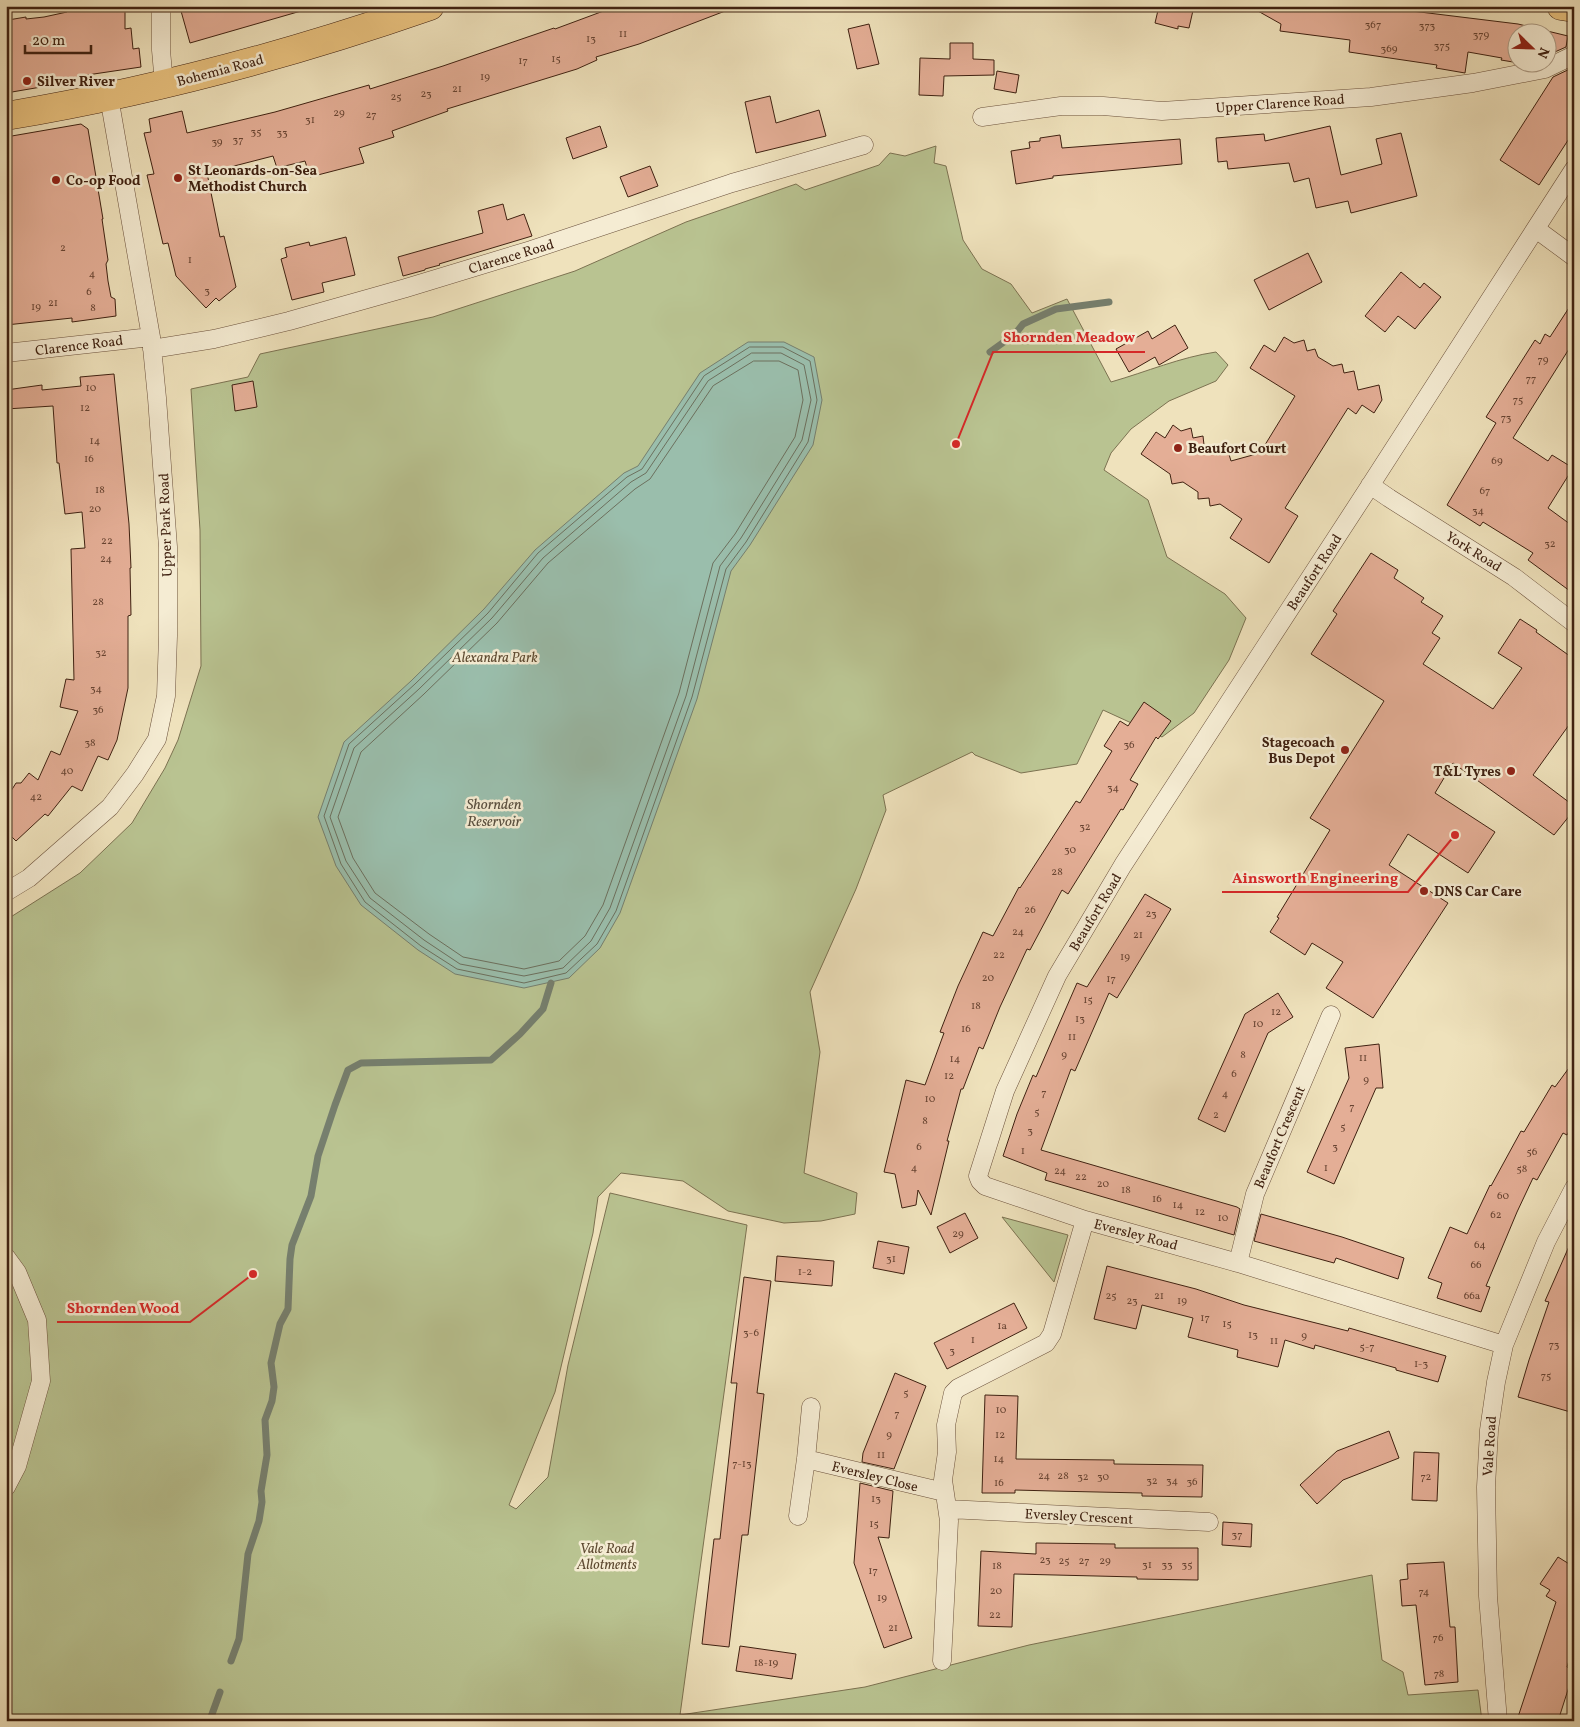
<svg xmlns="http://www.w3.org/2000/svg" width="1580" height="1727" font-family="Vollkorn,serif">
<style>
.green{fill:#b9c391;stroke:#7c7251}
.water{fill:#9abeac;stroke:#767f6e}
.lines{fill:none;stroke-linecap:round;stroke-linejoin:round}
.shore{stroke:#6c705e;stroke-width:1}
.stream{stroke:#767f6e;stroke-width:7}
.building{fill:#e4ae96;stroke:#3f2111}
.minor-casing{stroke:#6b513c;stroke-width:19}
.trunk-casing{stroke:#3f2111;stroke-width:29}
.minor{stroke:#f5ecd3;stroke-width:18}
.trunk{stroke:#e8c17e;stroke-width:28}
.poi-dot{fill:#8f2418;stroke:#f5ecd3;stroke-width:2}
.labels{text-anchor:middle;stroke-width:5;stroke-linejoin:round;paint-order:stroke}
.number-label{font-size:11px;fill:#684432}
.street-label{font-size:14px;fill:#3f2111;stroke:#f5ecd3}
.poi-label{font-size:14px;font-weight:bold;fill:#3f2111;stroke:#f5ecd3;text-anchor:start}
.park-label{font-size:14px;font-style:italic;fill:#5e4a31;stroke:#f5ecd3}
.water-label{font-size:15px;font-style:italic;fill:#5a5040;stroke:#f5ecd3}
.leader{fill:none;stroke:#d62828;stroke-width:2}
.callout-dot{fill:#d62828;stroke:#f5ecd3;stroke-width:2}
.callout-label{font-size:15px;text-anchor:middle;font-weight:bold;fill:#d62828;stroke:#f5ecd3;stroke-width:5;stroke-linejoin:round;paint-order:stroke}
</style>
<rect width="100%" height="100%" fill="#efe2bc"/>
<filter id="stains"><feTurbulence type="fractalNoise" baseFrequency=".004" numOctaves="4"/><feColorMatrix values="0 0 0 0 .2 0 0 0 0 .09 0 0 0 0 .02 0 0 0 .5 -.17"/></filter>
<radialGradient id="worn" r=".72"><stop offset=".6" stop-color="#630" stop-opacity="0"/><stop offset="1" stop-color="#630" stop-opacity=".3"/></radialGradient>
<!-- green -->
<path class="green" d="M936 146 934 163 946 166 963 240 982 269 1011 284 1032 313 1067 299 1111 382C1146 372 1181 357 1216 352L1228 365 1216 381 1169 401 1131 429 1111 453 1104 470 1148 500 1167 557 1225 594 1246 618 1229 660 1194 713 1162 737 1103 710 1077 764 1021 773 975 755 972 752 883 795 886 810 856 889 810 992 820 1052 804 1173 857 1193 855 1214 821 1221 784 1223 728 1211 683 1181 621 1173 598 1197 593 1233 555 1392 509 1505 516 1509 548 1477 568 1365 610 1193 747 1225 680 1715 865 1687 1029 1645 1372 1575 1382 1660 1403 1672 1408 1695 1478 1690 1482 1721H6V920L80 873 132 823 165 768 178 740 201 666 200 530 191 389 248 377 260 354 433 317 575 271 686 222 796 184 805 190 879 165 890 153 905 156Z
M1002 1217 1068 1235 1054 1282Z"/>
<!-- water -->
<path class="water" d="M748 342H784L814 357 822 400 813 445 750 545 731 571 697 699 620 913 600 948 569 978 524 988 455 974 418 950 361 905 336 866 318 817 344 742 411 681 484 609 535 550 624 473 638 466 700 373Z"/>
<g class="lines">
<!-- shore -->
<path class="shore" d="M750 347H783L810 361 817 400 808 442 746 542 726 569 692 697 616 911 597 944 566 973 524 983 457 969 421 946 365 902 341 864 324 816 349 744 415 684 488 613 538 553 627 477 642 469 704 376Z
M752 353H781L804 365 811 400 802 440 741 538 720 566 686 696 610 908 591 941 563 968 524 976 460 964 424 940 370 898 346 861 330 817 354 748 419 689 492 618 543 558 631 482 646 473 708 381Z
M754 361H779L798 370 803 400 795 437 735 534 713 563 679 693 603 905 585 936 559 961 524 969 463 957 429 934 375 893 353 858 338 817 361 752 424 694 497 623 548 563 635 489 650 479 713 386Z"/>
<!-- stream -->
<path class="stream" d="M990 352 1015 334 1023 324 1056 309 1109 302
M231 1661 239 1639 248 1554 259 1521 262 1502 261 1491 267 1455 265 1420 272 1401 274 1387 271 1363 280 1324 288 1309 290 1259 292 1245 311 1196 318 1156 335 1105 348 1070 361 1063 491 1060 520 1034 543 1009 551 983
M211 1717 220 1692"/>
</g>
<!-- building -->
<path class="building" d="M89 6H125V29L131 28 133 49 139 48 141 67 87 75 88 79 6 93V25L9 24 8 20 26 17V19L44 17 67 12V10Z
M197 6H300L301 11 190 43 181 11Z
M617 6H732L733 8 639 44 596 57 597 60 577 69 447 109 448 111 392 131 394 137 359 148 364 163 310 177 305 161 277 168 273 156 207 173 220 237 224 236 236 287 219 301 216 298 206 308 176 276 168 243 163 244 147 175 154 174 144 133 151 132 149 119 182 111 187 133 275 112 369 85 370 89 443 66 554 28 555 29Z
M1159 6H1194L1189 28 1178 26V29L1155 23Z
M1249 6H1371L1518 24 1568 36 1566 47 1548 55V32H1518V62H1523L1519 63 1501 60 1502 58 1468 52 1465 73 1436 68 1437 65 1349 52 1350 40 1280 31 1281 24Z
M869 24 879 64 857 69 848 29Z
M950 43H973V59L994 60V75L944 76 943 96 919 95 920 58 950 59Z
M1574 67V131L1539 185 1500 160 1553 77Z
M997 71 1019 75 1016 93 994 89Z
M770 96 776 123 819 110 826 136 756 153 745 102Z
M81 124 88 129 103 219H102L108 260 106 264 108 281 111 297 115 299 116 316 72 322V318L6 325V243H11L6 211V137Z
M600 126 607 147 573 159 566 138Z
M1330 126 1341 175 1382 164 1376 139 1401 133 1417 196 1351 213 1348 201 1316 208 1309 178 1294 182 1289 163 1228 169 1227 161 1218 162 1216 138 1264 134 1265 141Z
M1060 135 1062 148 1180 139 1182 164 1053 176V178L1016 184 1011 151 1030 148 1029 142 1040 141V138Z
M650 166 658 186 628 197 620 177Z
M503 204 507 220 524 214 532 236 439 264 440 265 425 269V270L403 276 398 257 483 233 478 211Z
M346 237 355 275 322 283 324 292 292 300 281 259 287 257 285 248 309 242 310 246Z
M1308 253 1322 282 1269 310 1254 280Z
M1401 272 1420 288 1424 283 1441 297 1415 329 1398 316 1385 332 1365 316Z
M1574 300V341L1513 438 1548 461 1552 455 1573 468 1548 508 1574 527V594L1528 560 1533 553 1483 522 1480 526 1447 505 1496 423 1486 417 1535 340 1540 344 1545 334 1550 337Z
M1175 325 1188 348 1159 365 1155 357 1129 372 1116 349 1148 331 1152 339Z
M1284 337 1294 343 1304 340 1307 351 1315 349 1318 357 1333 366 1342 364 1344 373 1354 371 1358 390 1379 385 1382 400 1374 413 1362 405 1356 414 1348 408 1285 508 1298 516 1269 563 1230 538 1242 519 1220 504 1210 506 1209 498 1198 499V492L1183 482 1172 484 1170 474 1141 454 1156 432 1165 438 1173 425 1181 431 1191 428 1193 438 1203 436 1204 445 1219 453 1228 451 1231 461 1260 453 1295 396 1250 368 1264 345 1275 352Z
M114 374 129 524 131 568H130L131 615 128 616V688L117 740 108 760 98 756 82 791 72 786 48 816 45 814 16 841 6 831V799L16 783H21L29 773 38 780 51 751 60 755 78 711 60 707 66 679 74 680 71 549 85 548 82 512 65 514 59 463H57L53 406 6 409V390L42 385V390L81 386 80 377Z
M253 381 257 407 235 411 232 385Z
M1371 553 1398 570 1394 578 1424 598 1421 602 1443 616 1432 633 1440 638 1423 664 1493 709 1522 668 1498 653 1520 619 1537 630 1536 632 1574 659V718L1533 775 1574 806V810L1554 835 1453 763 1435 793 1495 832 1468 873 1408 834 1389 865 1448 903 1373 1018 1326 988 1343 962 1312 943 1305 955 1270 932 1279 918 1277 917 1330 830 1310 818 1384 701 1311 654 1337 614 1333 611Z
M1144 702 1171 721 1158 739 1156 737 1130 780 1138 784 1123 810 1121 809 1068 894 1062 890 1030 950 1027 949 1000 1007 983 1049 979 1047 963 1089H961L947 1141H949L931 1215 918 1190 916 1205 902 1208 895 1174 884 1172 906 1080 925 1085 944 1033 940 1032 958 986 983 932 993 936 1019 887 1020 888 1076 801 1080 803 1112 751 1104 746 1120 721 1128 726Z
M1145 894 1171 909 1117 998 1109 993 1075 1071 1071 1069 1041 1150 1237 1207 1240 1209 1234 1235 1045 1180 1047 1173 1003 1156 1017 1114 1033 1075 1036 1077 1077 983 1087 987Z
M1278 993 1293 1017 1268 1033 1225 1132 1198 1119 1245 1014Z
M1379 1044 1383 1088H1376L1334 1184 1307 1172 1349 1078 1345 1048Z
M1574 1061V1121L1567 1135 1563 1133 1537 1180 1533 1178 1517 1212 1486 1286 1490 1287 1481 1312 1437 1298 1442 1283 1428 1278 1450 1227 1467 1234 1490 1185 1491 1186 1521 1131 1524 1132 1552 1085 1555 1087Z
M965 1213 978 1238 950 1253 937 1227Z
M1261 1214 1342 1237 1404 1258 1398 1279 1336 1258 1334 1263 1254 1241Z
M1574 1235V1413L1518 1397 1529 1360 1549 1302 1545 1301Z
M878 1241 909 1247 904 1274 873 1268Z
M777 1256 834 1261 832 1286 775 1281Z
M1107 1266 1196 1289 1244 1305 1348 1331 1349 1328 1446 1356 1438 1382 1396 1370V1368L1315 1345 1314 1349 1285 1340 1278 1367 1237 1357 1238 1350 1188 1337 1193 1318 1142 1305 1136 1329 1094 1319Z
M744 1277 771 1281 757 1393 764 1394 748 1535H742L729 1647 702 1644 714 1539H720L737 1383H731Z
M1014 1303 1027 1328 947 1369 934 1343Z
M895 1373 926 1386 894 1469 862 1462 863 1453Z
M985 1395 1018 1396 1016 1459 1114 1460V1464L1203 1465 1202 1497 1142 1496V1493L1053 1491 1015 1490V1493H982Z
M1389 1431 1399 1458 1343 1480 1317 1504 1300 1485 1337 1451Z
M1414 1452 1439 1453 1437 1501 1412 1500Z
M860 1483 893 1491 889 1538 878 1537 912 1638 884 1648 854 1563Z
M1223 1522 1252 1524 1251 1547 1222 1545Z
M1036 1543 1115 1544V1548H1198V1580L1137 1579V1577L1014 1574 1012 1627 978 1626 981 1551 1036 1554Z
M1558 1557 1574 1567V1644L1567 1667 1574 1671 1558 1721H1519L1520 1717H1518L1556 1602 1546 1596 1550 1590 1540 1584Z
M1444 1562 1450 1627H1455L1458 1682 1425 1685 1416 1605 1402 1606 1400 1580 1408 1579 1407 1564Z
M740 1646 796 1654 792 1679 736 1671Z"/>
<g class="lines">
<defs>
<path id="minor" d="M161 6V50L164 84
M982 117 1061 106H1103L1162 111 1371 97 1473 83 1545 69 1574 55
M1536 229 1574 257
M152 349 214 339 289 321 406 288 531 250 732 183 864 145
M6 353 151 337
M1370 485 1389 498 1514 577 1574 623
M6 892 29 878 110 807 135 774 157 739 166 696 168 636V547L157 398 151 337 109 97
M6 1257 17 1272 37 1320 41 1381 17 1466 6 1487
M1238 1263 1255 1194 1331 1015
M1504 1345 1238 1263 1085 1220 985 1186 980 1181 978 1176 1005 1091 1057 976 1123 865 1366 492 1574 169
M806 1459 944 1492
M948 1509 1209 1522
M798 1516 806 1459 811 1407
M942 1661 949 1521 943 1480 947 1452 946 1425 953 1393 958 1388 1046 1343 1052 1334 1085 1220
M1498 1721 1488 1596 1486 1487 1489 1430 1496 1382 1504 1345 1546 1242 1574 1188"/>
<path id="trunk" d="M1561 6 1574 8
M6 116C150 92 292 54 430 6"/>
</defs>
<!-- minor casing -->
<use href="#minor" class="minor-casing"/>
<!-- trunk casing -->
<use href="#trunk" class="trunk-casing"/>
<!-- minor -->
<use href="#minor" class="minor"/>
<!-- trunk -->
<use href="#trunk" class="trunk"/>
</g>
<!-- markers -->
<g class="poi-dot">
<circle cx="27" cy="81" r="5"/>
<circle cx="178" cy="178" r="5"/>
<circle cx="56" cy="180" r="5"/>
<circle cx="1178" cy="448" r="5"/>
<circle cx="1345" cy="750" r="5"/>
<circle cx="1511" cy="771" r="5"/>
<circle cx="1424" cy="891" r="5"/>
</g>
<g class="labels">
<!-- number labels -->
<g class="number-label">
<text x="1373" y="28">367</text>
<text x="1427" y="29">373</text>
<text x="623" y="37">11</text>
<text x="1481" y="38">379</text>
<text x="591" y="42">13</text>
<text x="1442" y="49">375</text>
<text x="1389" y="52">369</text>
<text x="556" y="62">15</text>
<text x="523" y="64">17</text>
<text x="485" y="80">19</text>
<text x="457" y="92">21</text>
<text x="426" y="97">23</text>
<text x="396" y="100">25</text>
<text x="339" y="116">29</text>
<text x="371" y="118">27</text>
<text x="310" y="123">31</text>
<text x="256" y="135">35</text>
<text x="282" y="136">33</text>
<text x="238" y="143">37</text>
<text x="217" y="145">39</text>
<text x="63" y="251">2</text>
<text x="190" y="263">1</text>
<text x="92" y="277">4</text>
<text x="207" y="294">3</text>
<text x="89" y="295">6</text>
<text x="53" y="306">21</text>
<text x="36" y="310">19</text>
<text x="93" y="311">8</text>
<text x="1543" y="363">79</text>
<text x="1531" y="382">77</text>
<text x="91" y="391">10</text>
<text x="1518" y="403">75</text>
<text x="85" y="411">12</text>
<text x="1506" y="421">73</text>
<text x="95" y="444">14</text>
<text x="89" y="462">16</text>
<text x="1497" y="464">69</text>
<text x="100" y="493">18</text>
<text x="1485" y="494">67</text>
<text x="95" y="512">20</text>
<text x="1478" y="514">34</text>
<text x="107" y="544">22</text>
<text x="1550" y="547">32</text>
<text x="106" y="562">24</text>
<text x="98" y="605">28</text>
<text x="101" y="656">32</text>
<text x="96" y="692">34</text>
<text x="98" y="713">36</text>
<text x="90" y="746">38</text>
<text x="1129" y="748">36</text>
<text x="67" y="774">40</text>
<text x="1113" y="791">34</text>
<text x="36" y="800">42</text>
<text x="1085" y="830">32</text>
<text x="1070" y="853">30</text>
<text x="1057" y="875">28</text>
<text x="1030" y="913">26</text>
<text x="1151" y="917">23</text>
<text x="1018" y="935">24</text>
<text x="1138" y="938">21</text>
<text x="999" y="958">22</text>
<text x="1125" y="960">19</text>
<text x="988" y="981">20</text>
<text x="1111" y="982">17</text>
<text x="1088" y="1003">15</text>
<text x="976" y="1009">18</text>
<text x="1276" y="1015">12</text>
<text x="1080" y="1022">13</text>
<text x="1258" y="1027">10</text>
<text x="966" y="1032">16</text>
<text x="1072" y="1040">11</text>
<text x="1064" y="1058">9</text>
<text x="1243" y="1058">8</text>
<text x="1363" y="1061">11</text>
<text x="955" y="1062">14</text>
<text x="1234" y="1077">6</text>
<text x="949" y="1079">12</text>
<text x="1366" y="1083">9</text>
<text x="1044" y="1096">7</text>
<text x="1225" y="1097">4</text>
<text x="930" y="1102">10</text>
<text x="1352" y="1110">7</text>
<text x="1037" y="1115">5</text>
<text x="1216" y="1118">2</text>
<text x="925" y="1124">8</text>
<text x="1343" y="1130">5</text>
<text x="1030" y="1134">3</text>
<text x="919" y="1150">6</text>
<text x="1335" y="1150">3</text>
<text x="1023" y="1154">1</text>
<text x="1532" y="1155">56</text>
<text x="914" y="1171">4</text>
<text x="1326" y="1171">1</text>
<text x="1522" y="1172">58</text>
<text x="1060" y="1174">24</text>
<text x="1081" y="1180">22</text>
<text x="1103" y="1187">20</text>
<text x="1126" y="1193">18</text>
<text x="1503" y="1199">60</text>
<text x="1157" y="1202">16</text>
<text x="1178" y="1208">14</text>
<text x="1200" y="1215">12</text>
<text x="1496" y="1218">62</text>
<text x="1223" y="1221">10</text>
<text x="958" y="1237">29</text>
<text x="1480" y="1248">64</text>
<text x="891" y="1262">31</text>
<text x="1476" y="1268">66</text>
<text x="805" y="1275">1-2</text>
<text x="1111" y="1299">25</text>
<text x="1159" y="1299">21</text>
<text x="1472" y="1299">66a</text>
<text x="1132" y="1304">23</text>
<text x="1182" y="1304">19</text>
<text x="1205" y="1321">17</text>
<text x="1227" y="1327">15</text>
<text x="1002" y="1329">1a</text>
<text x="751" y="1336">3-6</text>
<text x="1253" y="1338">13</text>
<text x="1304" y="1339">9</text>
<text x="973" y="1343">1</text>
<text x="1274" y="1344">11</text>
<text x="1554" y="1348">73</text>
<text x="1367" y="1350">5-7</text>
<text x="952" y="1354">3</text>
<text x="1421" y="1367">1-3</text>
<text x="1546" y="1379">75</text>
<text x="906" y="1396">5</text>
<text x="1001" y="1413">10</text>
<text x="897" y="1417">7</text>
<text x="889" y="1438">9</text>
<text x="1000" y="1438">12</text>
<text x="881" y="1458">11</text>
<text x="999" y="1462">14</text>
<text x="742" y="1467">7-13</text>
<text x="1044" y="1479">24</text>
<text x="1063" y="1479">28</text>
<text x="1083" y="1480">32</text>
<text x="1103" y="1480">30</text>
<text x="1426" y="1480">72</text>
<text x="1152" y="1484">32</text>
<text x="1172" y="1484">34</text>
<text x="1192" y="1485">36</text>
<text x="999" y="1486">16</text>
<text x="876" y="1502">13</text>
<text x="874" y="1527">15</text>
<text x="1237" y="1538">37</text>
<text x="1045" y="1563">23</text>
<text x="1064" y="1564">25</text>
<text x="1084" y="1564">27</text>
<text x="1105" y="1564">29</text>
<text x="1147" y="1568">31</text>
<text x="1167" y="1568">33</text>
<text x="1187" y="1568">35</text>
<text x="997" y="1569">18</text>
<text x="873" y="1574">17</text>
<text x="996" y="1594">20</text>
<text x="1424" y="1595">74</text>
<text x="882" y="1601">19</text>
<text x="995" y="1618">22</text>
<text x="893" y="1631">21</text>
<text x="1438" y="1641">76</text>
<text x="766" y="1666">18-19</text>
<text x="1439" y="1677">78</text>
</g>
<!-- street labels -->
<g class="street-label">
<text transform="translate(220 70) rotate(-15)" y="5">Bohemia Road</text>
<text transform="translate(1280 103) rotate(-4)" y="5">Upper Clarence Road</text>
<text transform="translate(511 256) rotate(-17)" y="5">Clarence Road</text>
<text transform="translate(79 345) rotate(-7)" y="5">Clarence Road</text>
<text transform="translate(165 525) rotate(-92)" y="5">Upper Park Road</text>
<text transform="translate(1474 551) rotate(32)" y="5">York Road</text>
<text transform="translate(1314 572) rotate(-57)" y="5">Beaufort Road</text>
<text transform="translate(1095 912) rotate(-59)" y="5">Beaufort Road</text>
<text transform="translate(1279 1137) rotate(-67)" y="5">Beaufort Crescent</text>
<text transform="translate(1136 1234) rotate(15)" y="5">Eversley Road</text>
<text transform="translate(1489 1446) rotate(-86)" y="5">Vale Road</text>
<text transform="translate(875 1476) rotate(14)" y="5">Eversley Close</text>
<text transform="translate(1079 1516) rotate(3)" y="5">Eversley Crescent</text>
</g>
<!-- poi labels -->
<g class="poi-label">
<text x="37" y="86">Silver River</text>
<text x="188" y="175">St Leonards-on-Sea<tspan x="188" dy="16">Methodist Church</tspan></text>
<text x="66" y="185">Co-op Food</text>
<text x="1188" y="453">Beaufort Court</text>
<text x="1335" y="747" text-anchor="end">Stagecoach<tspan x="1335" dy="16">Bus Depot</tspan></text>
<text x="1501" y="776" text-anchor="end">T&amp;L Tyres</text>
<text x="1434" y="896">DNS Car Care</text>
</g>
<!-- park labels -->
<g class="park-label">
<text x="495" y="662">Alexandra Park</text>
<text x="607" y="1553">Vale Road<tspan x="607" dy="16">Allotments</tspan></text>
</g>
<!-- water labels -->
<g class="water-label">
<text x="494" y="809">Shornden<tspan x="494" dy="17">Reservoir</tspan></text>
</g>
</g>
<!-- callouts -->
<path class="leader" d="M956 444L993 352H1145M1455 835L1408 892H1222M253 1274L190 1322H57"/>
<g class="callout-dot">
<circle cx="956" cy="444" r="5"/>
<circle cx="1455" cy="835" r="5"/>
<circle cx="253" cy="1274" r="5"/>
</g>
<g class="callout-label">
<text x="1069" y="342">Shornden Meadow</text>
<text x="1315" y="883">Ainsworth Engineering</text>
<text x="123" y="1313">Shornden Wood</text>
</g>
<!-- margin -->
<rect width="1580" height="1727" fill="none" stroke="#efe2bc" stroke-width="25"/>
<rect x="8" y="8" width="1565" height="1712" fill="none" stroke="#3f2111" stroke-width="2.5"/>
<rect x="12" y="12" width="1555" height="1702" fill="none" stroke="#3f2111"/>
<!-- north arrow -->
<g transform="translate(1532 48) rotate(113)"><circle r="24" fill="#f5ecd3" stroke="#ac9b85"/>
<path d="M0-4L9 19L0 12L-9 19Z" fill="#8f2418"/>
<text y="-8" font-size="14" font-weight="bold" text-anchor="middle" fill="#3f2111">N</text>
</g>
<!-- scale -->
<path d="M25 45v8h66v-8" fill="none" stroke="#3f2111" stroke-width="2.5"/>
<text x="32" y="45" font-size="15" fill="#3f2111" stroke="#f5ecd3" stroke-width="4" paint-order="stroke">20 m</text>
<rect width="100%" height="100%" filter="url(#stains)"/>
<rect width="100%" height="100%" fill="url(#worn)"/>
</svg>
